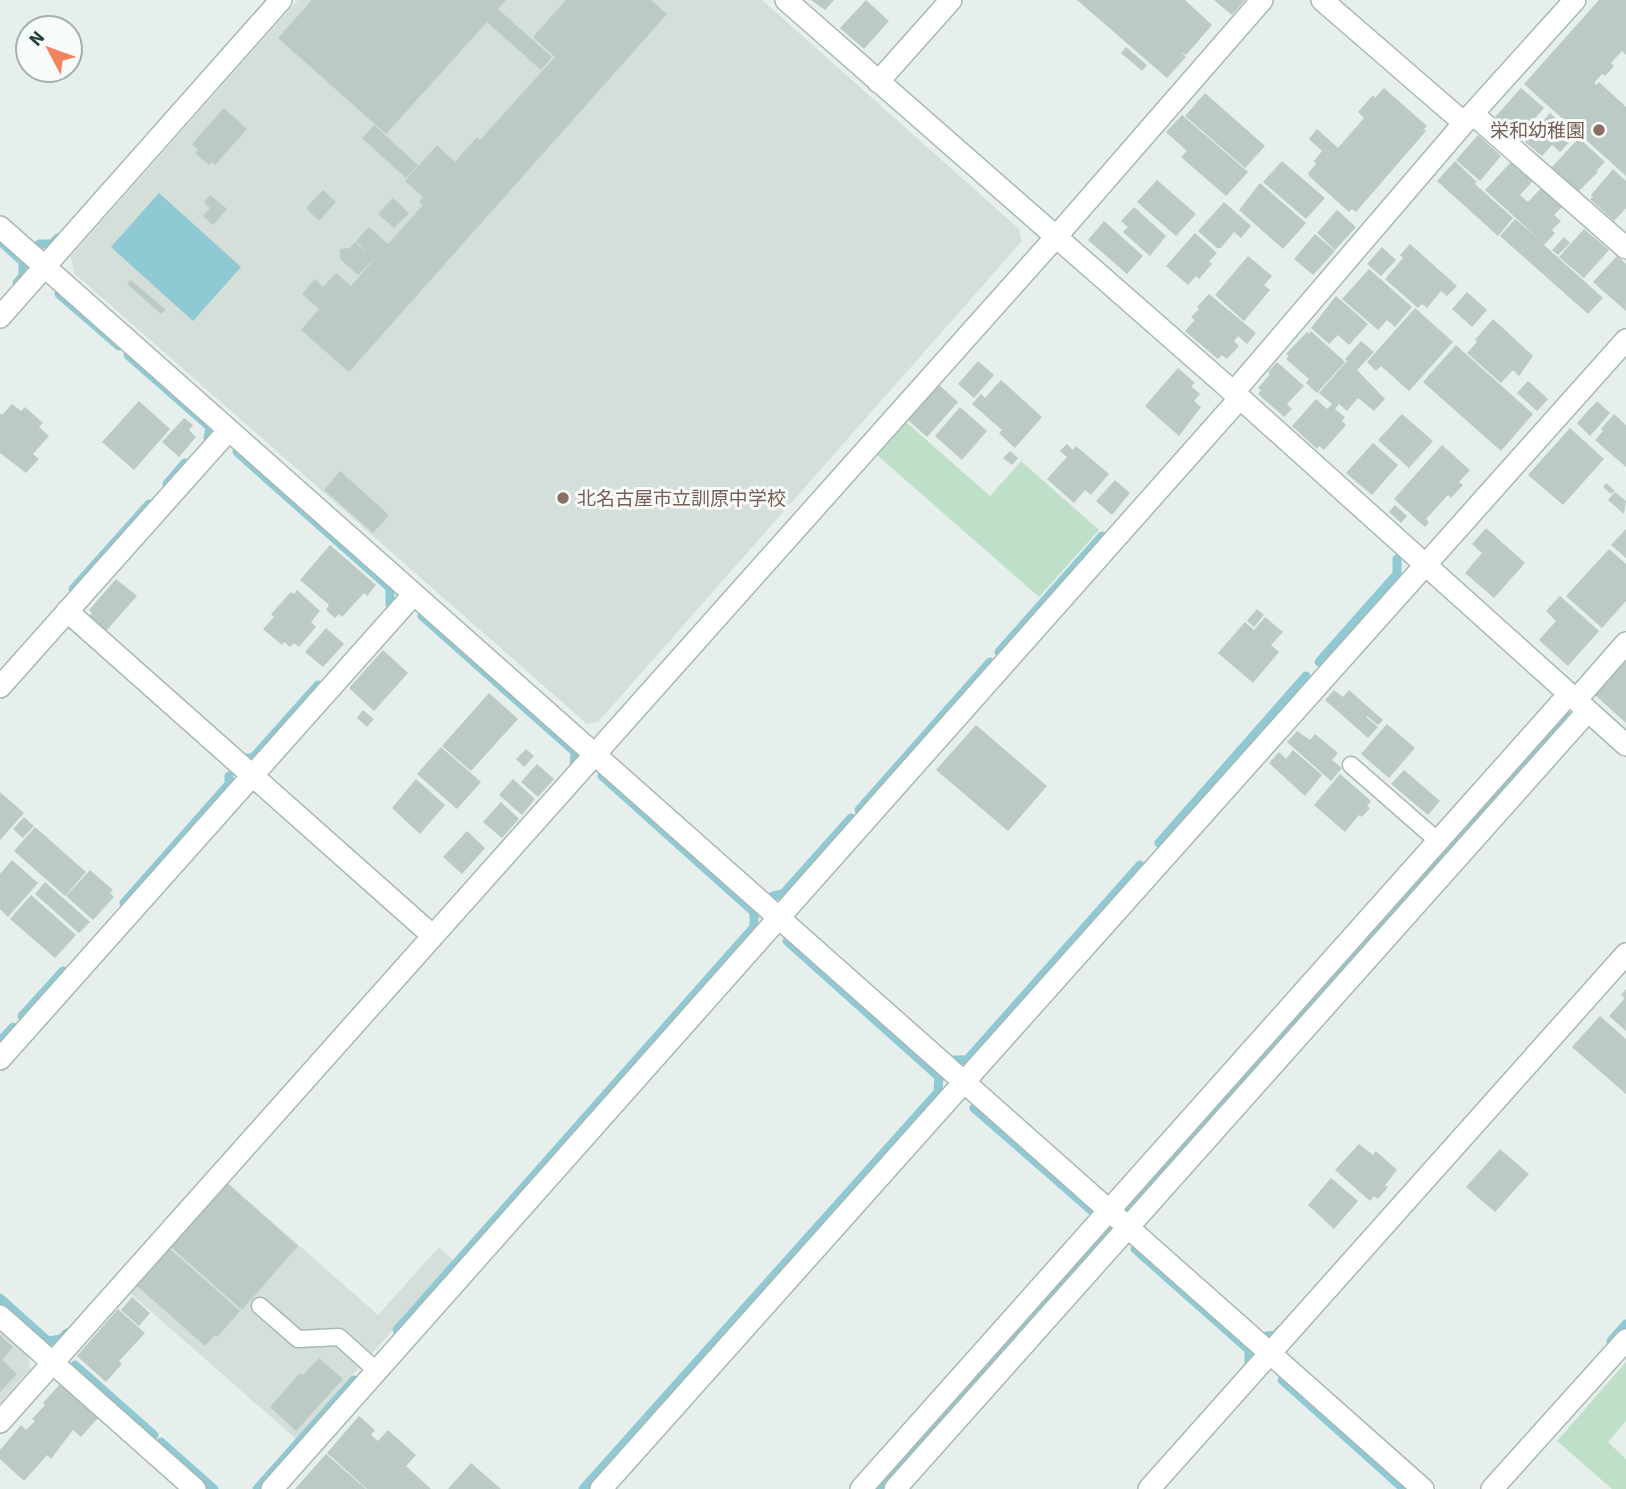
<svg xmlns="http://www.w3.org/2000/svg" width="1626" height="1489" font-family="'Source Sans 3','Noto Sans JP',sans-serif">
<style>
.built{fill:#d4dfda}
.green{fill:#bfe0c8}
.water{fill:#8ec9d4}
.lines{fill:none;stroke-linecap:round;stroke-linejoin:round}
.stream{stroke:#8ec9d4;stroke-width:9}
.building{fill:#bbcac4}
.service-casing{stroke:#a8b8b2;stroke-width:19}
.minor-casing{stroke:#a8b8b2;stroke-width:24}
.service{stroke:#fff;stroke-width:16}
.minor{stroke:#fff;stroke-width:21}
.education-dot{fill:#8d6e63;stroke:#f7fbf9;stroke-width:2.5}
.labels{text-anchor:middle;stroke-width:6;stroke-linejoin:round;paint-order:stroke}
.education-label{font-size:19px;fill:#785e54;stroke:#f7fbf9;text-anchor:end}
</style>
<rect width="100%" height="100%" fill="#e6efeb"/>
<!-- built -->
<path class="built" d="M298 0H762L1019 229 1022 241 598 722 587 724 74 273 71 256Z
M227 1182 378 1315 439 1247 454 1261 296 1439 129 1292Z
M0 1327 28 1352 30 1369 0 1403Z"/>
<!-- green -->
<path class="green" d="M906 422 990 496 1021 461 1099 530 1039 597 877 455Z
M1626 1362V1421L1608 1442 1626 1459V1489H1612L1557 1441Z"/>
<!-- water -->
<path class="water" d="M159 193 241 267 193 321 111 247Z"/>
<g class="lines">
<!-- stream -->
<path class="stream" d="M0 241 23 262V276L17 283
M39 244H52L58 238
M59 294 119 346
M128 355 210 427 208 438
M237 452 390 588V604
M167 484 185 463
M73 589 149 504
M422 616 575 752 574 766
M999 652 1102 536
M1319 662 1397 574V559
M244 758H253L318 685
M602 776 756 914
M859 810 990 662
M1159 843 1306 676
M773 896 783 894 851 818
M124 903 229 784V776
M22 1016 63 971
M0 1041 13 1027
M954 1060H967L1140 865
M974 1108 1091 1210
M1128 1209 1567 716
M1135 1249 1249 1350V1365L1245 1370
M0 1298 48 1341 61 1339 67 1333
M397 1330 754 927V912
M1267 1336 1276 1335 1281 1329
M1611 1341 1626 1324
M75 1365 154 1435
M1282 1380 1404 1489
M161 1442 214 1489
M257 1489 354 1380
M583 1489 938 1092 939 1077 787 941
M878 1489 1111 1228"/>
</g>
<!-- building -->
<path class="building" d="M312 0H506L498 9 552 57 541 70 487 22 386 134 278 38Z
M566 0H651L667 14 349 372 301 330 319 309 302 294 315 279 323 287 336 273 351 286 378 255 358 275 340 259V249L350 248 355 242 369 255 356 241 369 227 388 244 423 205 419 202 423 197 405 181 437 145 455 162 477 137 480 140 555 57 533 37Z
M811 0H834L825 10Z
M866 0 889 21 864 49 840 28Z
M1077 0H1185L1212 25 1186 55 1181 52 1186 57 1167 78Z
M1214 0H1245L1232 15Z
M1599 0H1626V55L1622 51 1611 63 1614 66 1605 76 1602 74 1594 83 1596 85 1599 82 1626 107V176L1524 84Z
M1126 47 1147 65 1142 71 1121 53Z
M1384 88 1427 126 1424 129 1426 131 1356 212 1352 209 1349 212 1309 176 1308 173 1316 164 1314 161 1322 151 1309 139 1317 129 1338 148 1364 118 1358 112 1373 95 1375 98Z
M1521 88 1544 108 1521 134 1505 121 1503 124 1495 117Z
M1205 93 1265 146 1245 168 1185 116Z
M224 108 247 129 215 165 212 162 209 165 195 153 198 150 192 144Z
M1550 113 1575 136 1560 152 1552 145 1542 156 1525 142Z
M1182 115 1248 172 1226 196 1181 157 1187 151 1166 132Z
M374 125 418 165 406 178 362 138Z
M1478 135 1501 156 1480 181 1456 160Z
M1579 138 1605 162 1596 171 1598 172 1578 192 1551 168Z
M1282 161 1325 198 1306 219 1263 182Z
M1455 161 1477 182 1475 184 1513 218 1498 236 1437 181Z
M1511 162 1533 181 1520 195 1528 202 1543 186 1564 205 1554 215 1561 221 1552 230 1555 233 1544 245 1603 298 1588 314 1500 236 1515 219 1541 241 1485 190Z
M1613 169 1626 181V208L1614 221 1590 199 1593 197 1591 195Z
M1157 180 1196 214 1176 236 1137 202Z
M1260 183 1306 223 1283 249 1239 210Z
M323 190 336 202 319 221 306 208Z
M210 195 227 209 213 225 203 216 210 208 204 202Z
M393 198 409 213 394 228 378 214Z
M1224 202 1251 226 1241 238 1234 232 1221 248H1217L1198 231Z
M1134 207 1166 236 1150 256 1123 232 1128 227 1121 221Z
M1337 210 1356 227 1335 250 1317 233Z
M1104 221 1143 256 1127 274 1088 240Z
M1584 229 1609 250 1584 278 1559 257Z
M1195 233 1217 253 1209 261 1212 264 1199 279 1196 276 1188 285 1166 266Z
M1315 234 1335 251 1313 275 1294 259Z
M1564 237 1570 243 1558 255 1552 250Z
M1410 244 1457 286 1447 296 1441 291 1427 308 1422 304 1418 308 1385 279 1403 258 1400 255Z
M1382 247 1396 260 1381 276 1367 264Z
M1248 256 1272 276 1264 285 1270 290 1244 321 1215 295Z
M1617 256 1626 264V311L1593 282Z
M1369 269 1412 307 1395 327 1387 320 1378 330 1342 299Z
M131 280 166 310 161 314 127 284Z
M1467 292 1487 310 1472 327 1452 309Z
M1209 294 1256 333 1247 344 1238 336 1234 341 1239 346 1227 359 1222 355 1218 359 1185 331 1195 320 1191 317 1199 309 1197 307Z
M1336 296 1368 324 1349 345 1338 335 1329 344 1311 328Z
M1415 308 1453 342 1409 391 1381 366 1376 371 1367 362Z
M1493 319 1533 356 1519 376 1513 370 1501 383 1467 353 1477 342 1475 340Z
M1311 331 1345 362 1317 393 1306 383 1309 379 1286 359 1289 356 1286 354 1307 332 1309 334Z
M1361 341 1374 352 1357 370 1385 399 1374 411 1358 398 1347 411 1339 404 1335 409 1345 417 1342 421 1346 425 1324 450 1319 446 1317 449 1292 426 1316 399 1327 409 1332 404 1319 393 1347 361 1345 359Z
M1456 345 1533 414 1501 451 1423 382Z
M978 361 994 375 974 398 958 384Z
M1277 362 1304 386 1287 404 1292 409 1284 417 1258 394 1261 390 1258 388 1270 374 1268 372Z
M1178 368 1195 383 1191 386 1200 394 1194 401 1201 407 1179 436 1145 406Z
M1001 380 1042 417 1015 448 999 433 1002 430 972 404 981 394 985 398Z
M1528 381 1548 399 1537 411 1517 393Z
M939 385 958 402 927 437 908 420Z
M139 401 170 429 134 470 102 442Z
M1597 401 1610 413 1590 436 1577 423Z
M12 404 21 411 25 407 43 423 39 427 49 436 33 454 39 459 26 473 0 453V413L2 415Z
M960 407 987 431 962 460 935 436Z
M1402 414 1433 441 1409 468 1378 440Z
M1614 414 1626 425V467L1595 440 1603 431 1601 429Z
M184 418 193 425 189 430 196 437 179 457 162 442Z
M1570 428 1604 459 1563 505 1528 475Z
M1373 443 1398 465 1372 495 1346 473Z
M1067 444 1073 450 1076 446 1109 474 1091 495 1085 490 1074 503 1047 479 1067 457 1060 451Z
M1442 445 1470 470 1459 482 1463 485 1451 498 1448 495 1426 519 1429 522 1425 527 1394 499Z
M1010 451 1018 458 1012 465 1003 458Z
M340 471 389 515 373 533 324 490Z
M1115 480 1130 493 1112 515 1096 501Z
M1606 483 1615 491 1611 494 1603 487Z
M1615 492 1626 501 1624 514 1608 500Z
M1395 505 1407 516 1401 523 1389 512Z
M1486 528 1525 563 1494 598 1465 573 1482 553 1472 544Z
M1626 529V558L1611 545Z
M330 545 376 585 367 596 364 593 342 617 339 614 335 618 326 610 329 605 300 580Z
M1609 549 1626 564V601L1602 628 1566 596Z
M116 579 137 596 105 632 88 617 92 613 89 610Z
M297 590 320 611 311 622 316 627 299 647 294 643 290 647 284 642 282 645 263 629 274 617 271 614 291 592 294 594Z
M1560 596 1599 631 1568 666 1539 640 1556 621 1546 611Z
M1257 609 1264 615 1254 627 1247 621Z
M1265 617 1283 632 1271 645 1279 652 1253 683 1218 653 1245 622 1254 630Z
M326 628 344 644 323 667 305 652Z
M383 650 408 673 374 711 349 688Z
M1626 661V723L1595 695Z
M1334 690 1343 697 1349 690 1383 720 1378 725 1367 716 1366 717 1378 727 1368 738 1325 700Z
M489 693 518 719 471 771 442 746Z
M363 710 374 719 367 727 357 718Z
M1387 724 1415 748 1389 778 1361 754Z
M976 725 1047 786 1008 831 936 770Z
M1297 731 1310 740 1315 734 1338 753 1332 760 1342 768 1331 781 1287 742Z
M441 747 481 782 457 809 417 774Z
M526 749 534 756 524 767 516 759Z
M1293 750 1322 775 1305 796 1269 763 1279 752 1286 759Z
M537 764 554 779 538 797 521 782Z
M1404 770 1440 801 1428 815 1391 784Z
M1340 774 1371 801 1367 806 1370 808 1362 817 1359 815 1345 832 1314 805Z
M416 779 445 805 420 834 392 808Z
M513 779 535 799 522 815 499 795Z
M0 792 24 813 0 840Z
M501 802 519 819 502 838 483 822Z
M24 817 34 826 23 838 13 829Z
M35 827 86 872 65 896 14 851Z
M467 831 485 848 462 874 443 857Z
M12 860 38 883 8 917 0 909V874Z
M90 870 113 890 110 893 114 897 93 920 66 896Z
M45 882 90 922 79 933 35 894Z
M31 895 76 935 55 958 10 919Z
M1626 989V1031L1609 1016 1625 998 1621 995Z
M1600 1016 1626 1039V1094L1572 1047Z
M1359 1144 1373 1155 1376 1151 1397 1170 1385 1185 1388 1187 1378 1199 1374 1196 1370 1201 1335 1170Z
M1500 1149 1529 1174 1495 1212 1466 1187Z
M1331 1178 1358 1201 1334 1229 1308 1205Z
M228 1184 298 1246 242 1310 171 1247Z
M170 1249 240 1311 217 1337 215 1335 205 1346 137 1286Z
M132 1297 150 1313 139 1326 121 1310Z
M118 1309 145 1333 119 1361 122 1364 106 1382 77 1356Z
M0 1335 13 1347 2 1360 17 1374 0 1392Z
M319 1358 343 1379 296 1431 270 1407 300 1373 303 1375Z
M60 1384 98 1418 81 1437 73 1430 51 1459 47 1455 24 1481 0 1459V1450L21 1425 26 1430 35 1421 32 1419 45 1405 43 1403Z
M359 1416 375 1430 371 1435 378 1441 388 1430 416 1455 406 1466 431 1489H367L327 1453Z
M326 1454 366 1489H295Z
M471 1463 501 1489H448Z"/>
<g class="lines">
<defs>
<path id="service" d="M1351 765 1438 841
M260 1306 298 1339 339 1337 377 1371"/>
<path id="minor" d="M786 0 1240 398 1626 745
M1322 0 1464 123
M878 82 951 0
M1473 114 1626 248
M0 227 1423 1489
M0 317 281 0
M1233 393 1464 123 1575 0
M67 611 433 936
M0 687 229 430
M1576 700 1626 643
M0 1059 414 594
M0 1316 195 1489
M0 1422 1055 238 1262 0
M272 1489 1240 398
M601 1489 1626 340
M861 1489 1569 694
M895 1489 1588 711
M1149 1489 1626 954
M1492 1489 1626 1340"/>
</defs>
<!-- service casing -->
<use href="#service" class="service-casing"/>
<!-- minor casing -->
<use href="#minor" class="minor-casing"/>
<!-- service -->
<use href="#service" class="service"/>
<!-- minor -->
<use href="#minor" class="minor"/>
</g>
<!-- markers -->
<g class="education-dot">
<circle cx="1599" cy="130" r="7"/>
<circle cx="563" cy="498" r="7"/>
</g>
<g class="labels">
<!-- education labels -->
<g class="education-label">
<text x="1585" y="137">栄和幼稚園</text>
<text x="577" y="505" text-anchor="start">北名古屋市立訓原中学校</text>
</g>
</g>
<!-- north arrow -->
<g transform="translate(49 49) rotate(311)"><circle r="33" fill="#f7fbf9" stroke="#a3b1ad" stroke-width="2"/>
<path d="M0-5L12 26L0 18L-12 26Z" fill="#f4845f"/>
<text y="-10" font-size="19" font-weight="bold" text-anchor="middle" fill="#24423a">N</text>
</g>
</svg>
